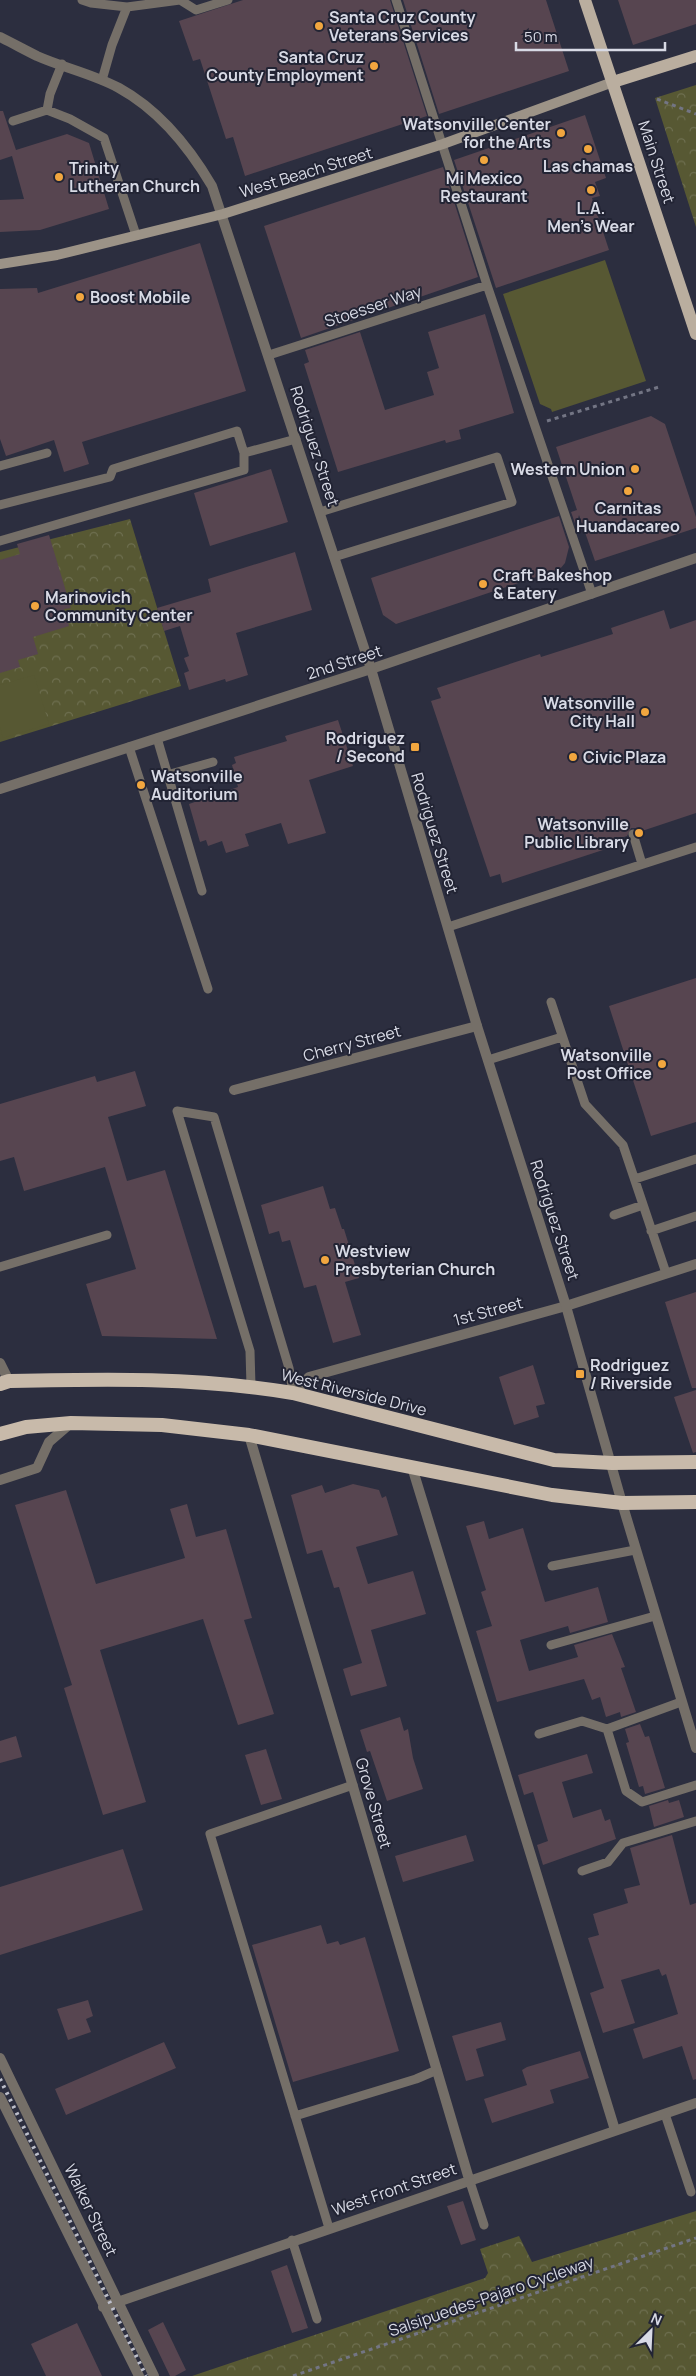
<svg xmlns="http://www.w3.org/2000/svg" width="696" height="2376" font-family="Manrope,sans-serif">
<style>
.park{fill:url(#park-crowns)}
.pitch{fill:#575833}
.building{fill:#574550}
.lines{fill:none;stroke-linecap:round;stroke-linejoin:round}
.path{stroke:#737584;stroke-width:3;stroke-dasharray:4 4;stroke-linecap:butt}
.service{stroke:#756f68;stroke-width:9}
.minor{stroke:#756f68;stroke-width:10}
.tertiary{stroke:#756f68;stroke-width:10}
.secondary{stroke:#9c9387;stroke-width:10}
.primary{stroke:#baae9f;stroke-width:12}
.trunk{stroke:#c8baaa;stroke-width:14}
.rail{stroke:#bcbeca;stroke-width:4;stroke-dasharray:2.5 5;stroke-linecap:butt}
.poi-dot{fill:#f1a63f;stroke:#222434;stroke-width:2}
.labels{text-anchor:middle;stroke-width:4;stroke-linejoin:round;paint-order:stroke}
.poi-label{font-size:16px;font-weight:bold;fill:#d8dae5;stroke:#222434;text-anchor:start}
.street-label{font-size:16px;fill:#d8dae5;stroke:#222434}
</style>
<defs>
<pattern id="park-crowns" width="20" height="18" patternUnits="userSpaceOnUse" patternTransform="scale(1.25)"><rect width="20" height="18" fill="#575833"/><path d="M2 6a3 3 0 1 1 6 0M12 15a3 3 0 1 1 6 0" fill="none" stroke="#6e6f50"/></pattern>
</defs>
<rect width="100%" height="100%" fill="#2c2e3f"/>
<!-- park -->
<path class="park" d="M696 85V227L655 98Z
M130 519 181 686 0 742V552Z
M696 2211V2376H192L485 2278 488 2273 480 2249 519 2236 532 2262Z"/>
<!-- pitch -->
<path class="pitch" d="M605 260 646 381 552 412 551 409 540 404 503 294Z
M34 675 49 724 3 738 0 727V685Z"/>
<!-- building -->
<path class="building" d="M243 0H390L427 116 245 176 233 137 226 139 200 59 193 61 179 21Z
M403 0H546L569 71 439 114Z
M618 0H696V24L633 45Z
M0 111H3L16 150 67 134 89 143 109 209 40 230 0 232V200L24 199 12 156 0 160Z
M585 115 606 178 595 182 600 196 592 198 609 250 496 288 454 160Z
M443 167 478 277 301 338 264 226Z
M200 243 246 391 82 442 89 464 64 472 54 440 6 456 0 439V289L37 288 38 293Z
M485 314 514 413 459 430 461 439 446 443 445 440 338 472 304 364 309 362 305 350 360 332 385 410 434 395 427 372 439 368 428 332Z
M651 416 665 424 696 517V528L595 561 579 515 576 526 571 512 577 510 556 447Z
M271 469 288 522 210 546 194 493Z
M559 516 569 547 565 563 560 569 396 624 383 615 371 578Z
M49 535 71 608 64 609 69 626 33 637 38 654 18 660 20 667 0 673V560L20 554 17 544Z
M295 552 312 610 236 633 248 675 226 682 225 679 189 690 184 673 189 671 184 658 189 656 180 626 164 631 157 608 211 592 208 579Z
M664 610 670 629 696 620V813L639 832 635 828H631L627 836 602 844 603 850 502 883 500 874 490 877 431 701 441 698 437 688 540 654 541 657 613 634 611 628Z
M338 720 353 766 309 780 326 833 288 844 281 823 245 834 249 846 226 853 222 841 208 846 206 840 200 842 189 804 238 787 232 765 236 763 234 757 287 741 285 736Z
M696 978V1122L651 1136 609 1006Z
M135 1071 146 1106 108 1117 127 1181 165 1170 217 1339 102 1336 86 1284 136 1269 105 1167 24 1191 14 1157 0 1161V1104L95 1076 97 1082Z
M323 1186 330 1209 335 1208 342 1229H344L359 1278 345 1282 361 1335 333 1343 316 1285 304 1288 290 1240 282 1242 279 1231 269 1234 261 1205Z
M696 1292V1388H692L665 1302Z
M533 1365 545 1404 536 1406 539 1417 514 1425 499 1377Z
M696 1390V1452L693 1453 674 1397Z
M353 1484 379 1490 382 1498 386 1496 398 1535 356 1547 368 1584 413 1571 426 1614 371 1630 387 1686 351 1696 343 1669 362 1663 339 1587 334 1588 322 1550 307 1554 291 1495 322 1485 325 1493Z
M66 1490 96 1584 185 1558 170 1509 187 1504 196 1537 226 1529 252 1618 244 1620 274 1714 238 1725 203 1619 100 1650 146 1802 103 1815 64 1688 72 1685 15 1505Z
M484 1521 489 1539 523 1528 545 1602 598 1587 608 1622 570 1633 568 1626 520 1640 529 1671 578 1657 574 1645 612 1634 625 1667 621 1668 636 1712 621 1717 620 1712 606 1717 600 1697 592 1700 584 1679 497 1702 476 1631 492 1626 481 1592 486 1590 466 1526Z
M400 1717 404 1731 408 1729 413 1758 423 1789 387 1801 370 1751 367 1752 360 1730Z
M640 1724 645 1737 649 1736 665 1788 645 1794 643 1786 639 1787 626 1743 629 1742 625 1729Z
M16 1736 22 1757 0 1763V1741Z
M266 1749 282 1799 261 1805 245 1755Z
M587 1754 593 1773 562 1782 573 1818 601 1809 605 1821 610 1819 616 1839 543 1865 537 1845 548 1841 533 1792 524 1795 518 1775Z
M668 1800 669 1803 679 1800 684 1817 654 1827 649 1806Z
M466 1835 474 1861 403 1882 395 1856Z
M672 1835 690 1905 696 1903V2079L693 2080 682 2046 643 2059 633 2029 678 2014 666 1974 662 1976 659 1969 621 1980 635 2023 603 2033 590 1993 604 1988 588 1938 599 1935 593 1914 628 1903 624 1889 640 1885 630 1848Z
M123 1849 143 1910 0 1955V1887Z
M321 1925 327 1944 338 1941 340 1945 365 1937 399 2051 293 2082 252 1945Z
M88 2000 93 2016 86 2019 91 2032 68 2040 57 2009Z
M501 2022 506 2040 476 2049 484 2076 466 2081 452 2036Z
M164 2042 176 2068 66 2115 55 2089Z
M580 2051 589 2078 550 2090 554 2103 492 2123 484 2099 527 2085 522 2070 527 2067Z
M463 2201 476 2240 461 2245 447 2206Z
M287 2265 308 2328 292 2333 271 2271Z
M163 2322 186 2370 175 2376H170L148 2330Z
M77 2323 102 2376H46L31 2344Z"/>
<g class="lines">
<!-- path -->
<path class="path" d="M657 99 696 114
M547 421 659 387
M293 2376 696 2238"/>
<!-- service -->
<path class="service" d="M82 0 91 3 127 7 112 45 102 80
M180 0 196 10 228 0
M396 0 487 285 592 594
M127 7 180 0
M47 110 70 119 104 138 136 235
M13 121 47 110 50 94 62 64
M269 355 487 285
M244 453 296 439
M0 466 47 453
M0 505 110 477 113 469 237 431 244 453V470L0 541
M320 512 497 457 512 502 334 557
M157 738 202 891
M129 747 208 989
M167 775 213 762
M633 834 642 864
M448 927 696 847
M551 1002 585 1104 623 1145 666 1273
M488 1060 562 1037
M635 1179 696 1159
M614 1215 643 1205
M651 1231 696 1216
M0 1267 107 1235
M251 1386 250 1351 177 1111 214 1117 289 1368 293 1393
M552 1566 635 1550
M551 1645 655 1616
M681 1702 607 1729 626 1791 642 1802 696 1785
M539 1734 582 1721 607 1729
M582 1871 608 1862 623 1843 696 1821
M665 2114 691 2192
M295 2116 416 2079 437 2070
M469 2179 484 2225
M329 2228 210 1834 353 1785
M292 2240 317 2319"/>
<!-- minor -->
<path class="minor" d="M0 789 371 669 696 558
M234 1090 477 1026
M0 1363 9 1381
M293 1393 309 1377 566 1306 696 1264
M249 1435 469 2179
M412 1467 615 2130
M0 1480 37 1468 49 1442 71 1423
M622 1503 696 1748
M0 2058 154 2376
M0 2097 139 2376
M103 2307 696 2103"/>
<!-- tertiary -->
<path class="tertiary" d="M0 37C12 43 25 50 37 56 64 68 93 74 119 88 159 110 189 147 212 186L371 669 477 1026 566 1306 622 1503"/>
<!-- secondary -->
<path class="secondary" d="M0 264 57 255 223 214 443 144 613 82"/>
<!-- primary -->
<path class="primary" d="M585 0 696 334
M613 82 696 56"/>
<!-- trunk -->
<path class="trunk" d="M0 1384 9 1381C105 1379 197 1377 293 1393L554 1460 612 1463 696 1462
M0 1434 26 1427 71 1423 162 1425 249 1435 552 1495 622 1503 696 1502"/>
<!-- rail -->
<path class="rail" d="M0 2079 146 2376"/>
</g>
<!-- markers -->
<g class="poi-dot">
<circle cx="319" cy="26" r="5"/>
<circle cx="374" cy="66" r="5"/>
<circle cx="561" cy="133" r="5"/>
<circle cx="588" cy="149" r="5"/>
<circle cx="484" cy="160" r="5"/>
<circle cx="59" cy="177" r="5"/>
<circle cx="591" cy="190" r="5"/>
<circle cx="80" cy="297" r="5"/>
<circle cx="635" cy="469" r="5"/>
<circle cx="628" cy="491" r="5"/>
<circle cx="483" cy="584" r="5"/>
<circle cx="35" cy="606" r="5"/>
<circle cx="645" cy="712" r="5"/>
<rect x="410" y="742" width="10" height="10" rx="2.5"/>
<circle cx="573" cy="757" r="5"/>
<circle cx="141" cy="785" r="5"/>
<circle cx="639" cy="833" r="5"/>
<circle cx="662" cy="1064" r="5"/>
<circle cx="325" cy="1260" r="5"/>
<rect x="575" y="1369" width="10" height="10" rx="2.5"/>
</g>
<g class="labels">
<!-- poi labels -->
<g class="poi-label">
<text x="329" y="23">Santa Cruz County<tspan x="329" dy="18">Veterans Services</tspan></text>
<text x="364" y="63" text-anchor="end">Santa Cruz<tspan x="364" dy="18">County Employment</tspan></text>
<text x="551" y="130" text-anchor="end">Watsonville Center<tspan x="551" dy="18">for the Arts</tspan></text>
<text x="588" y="172" text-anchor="middle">Las chamas</text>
<text x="69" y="174">Trinity<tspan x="69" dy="18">Lutheran Church</tspan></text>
<text x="484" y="184" text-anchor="middle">Mi Mexico<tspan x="484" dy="18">Restaurant</tspan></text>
<text x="591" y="214" text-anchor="middle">L.A.<tspan x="591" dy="18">Men's Wear</tspan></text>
<text x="90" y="303">Boost Mobile</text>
<text x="625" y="475" text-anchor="end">Western Union</text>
<text x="628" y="514" text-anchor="middle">Carnitas<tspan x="628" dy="18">Huandacareo</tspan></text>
<text x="493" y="581">Craft Bakeshop<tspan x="493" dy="18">&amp; Eatery</tspan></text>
<text x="45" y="603">Marinovich<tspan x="45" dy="18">Community Center</tspan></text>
<text x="635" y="709" text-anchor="end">Watsonville<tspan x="635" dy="18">City Hall</tspan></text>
<text x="405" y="744" text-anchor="end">Rodriguez<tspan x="405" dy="18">/ Second</tspan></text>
<text x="583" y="763">Civic Plaza</text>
<text x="151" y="782">Watsonville<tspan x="151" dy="18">Auditorium</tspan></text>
<text x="629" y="830" text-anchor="end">Watsonville<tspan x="629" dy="18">Public Library</tspan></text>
<text x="652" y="1061" text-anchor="end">Watsonville<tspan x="652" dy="18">Post Office</tspan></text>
<text x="335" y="1257">Westview<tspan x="335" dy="18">Presbyterian Church</tspan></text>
<text x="590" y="1371">Rodriguez<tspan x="590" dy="18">/ Riverside</tspan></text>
</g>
<!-- street labels -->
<g class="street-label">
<text transform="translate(657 162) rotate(72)" y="6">Main Street</text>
<text transform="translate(306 172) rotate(-17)" y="6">West Beach Street</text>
<text transform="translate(373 306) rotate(-18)" y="6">Stoesser Way</text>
<text transform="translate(315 446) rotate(72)" y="6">Rodriguez Street</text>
<text transform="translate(344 662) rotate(-18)" y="6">2nd Street</text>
<text transform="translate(435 833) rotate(73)" y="6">Rodriguez Street</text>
<text transform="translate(352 1043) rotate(-15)" y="6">Cherry Street</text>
<text transform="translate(555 1220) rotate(72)" y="6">Rodriguez Street</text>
<text transform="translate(488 1311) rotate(-15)" y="6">1st Street</text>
<text transform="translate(354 1392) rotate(14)" y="6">West Riverside Drive</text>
<text transform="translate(374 1803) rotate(74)" y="6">Grove Street</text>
<text transform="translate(394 2189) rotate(-19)" y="6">West Front Street</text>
<text transform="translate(91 2210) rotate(64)" y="6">Walker Street</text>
<text transform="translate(491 2296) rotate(-19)" y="6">Salsipuedes-Pajaro Cycleway</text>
</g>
</g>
<!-- north arrow -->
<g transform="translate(651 2331) rotate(24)" stroke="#222434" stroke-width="4" paint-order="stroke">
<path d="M0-4L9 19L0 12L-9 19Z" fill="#d8dae5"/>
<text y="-8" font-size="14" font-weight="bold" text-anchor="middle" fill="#d8dae5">N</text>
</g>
<!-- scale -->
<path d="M516 42v8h149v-8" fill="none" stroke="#d8dae5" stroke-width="2.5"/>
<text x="524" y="42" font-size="15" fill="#d8dae5" stroke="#222434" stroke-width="4" paint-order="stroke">50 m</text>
</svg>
